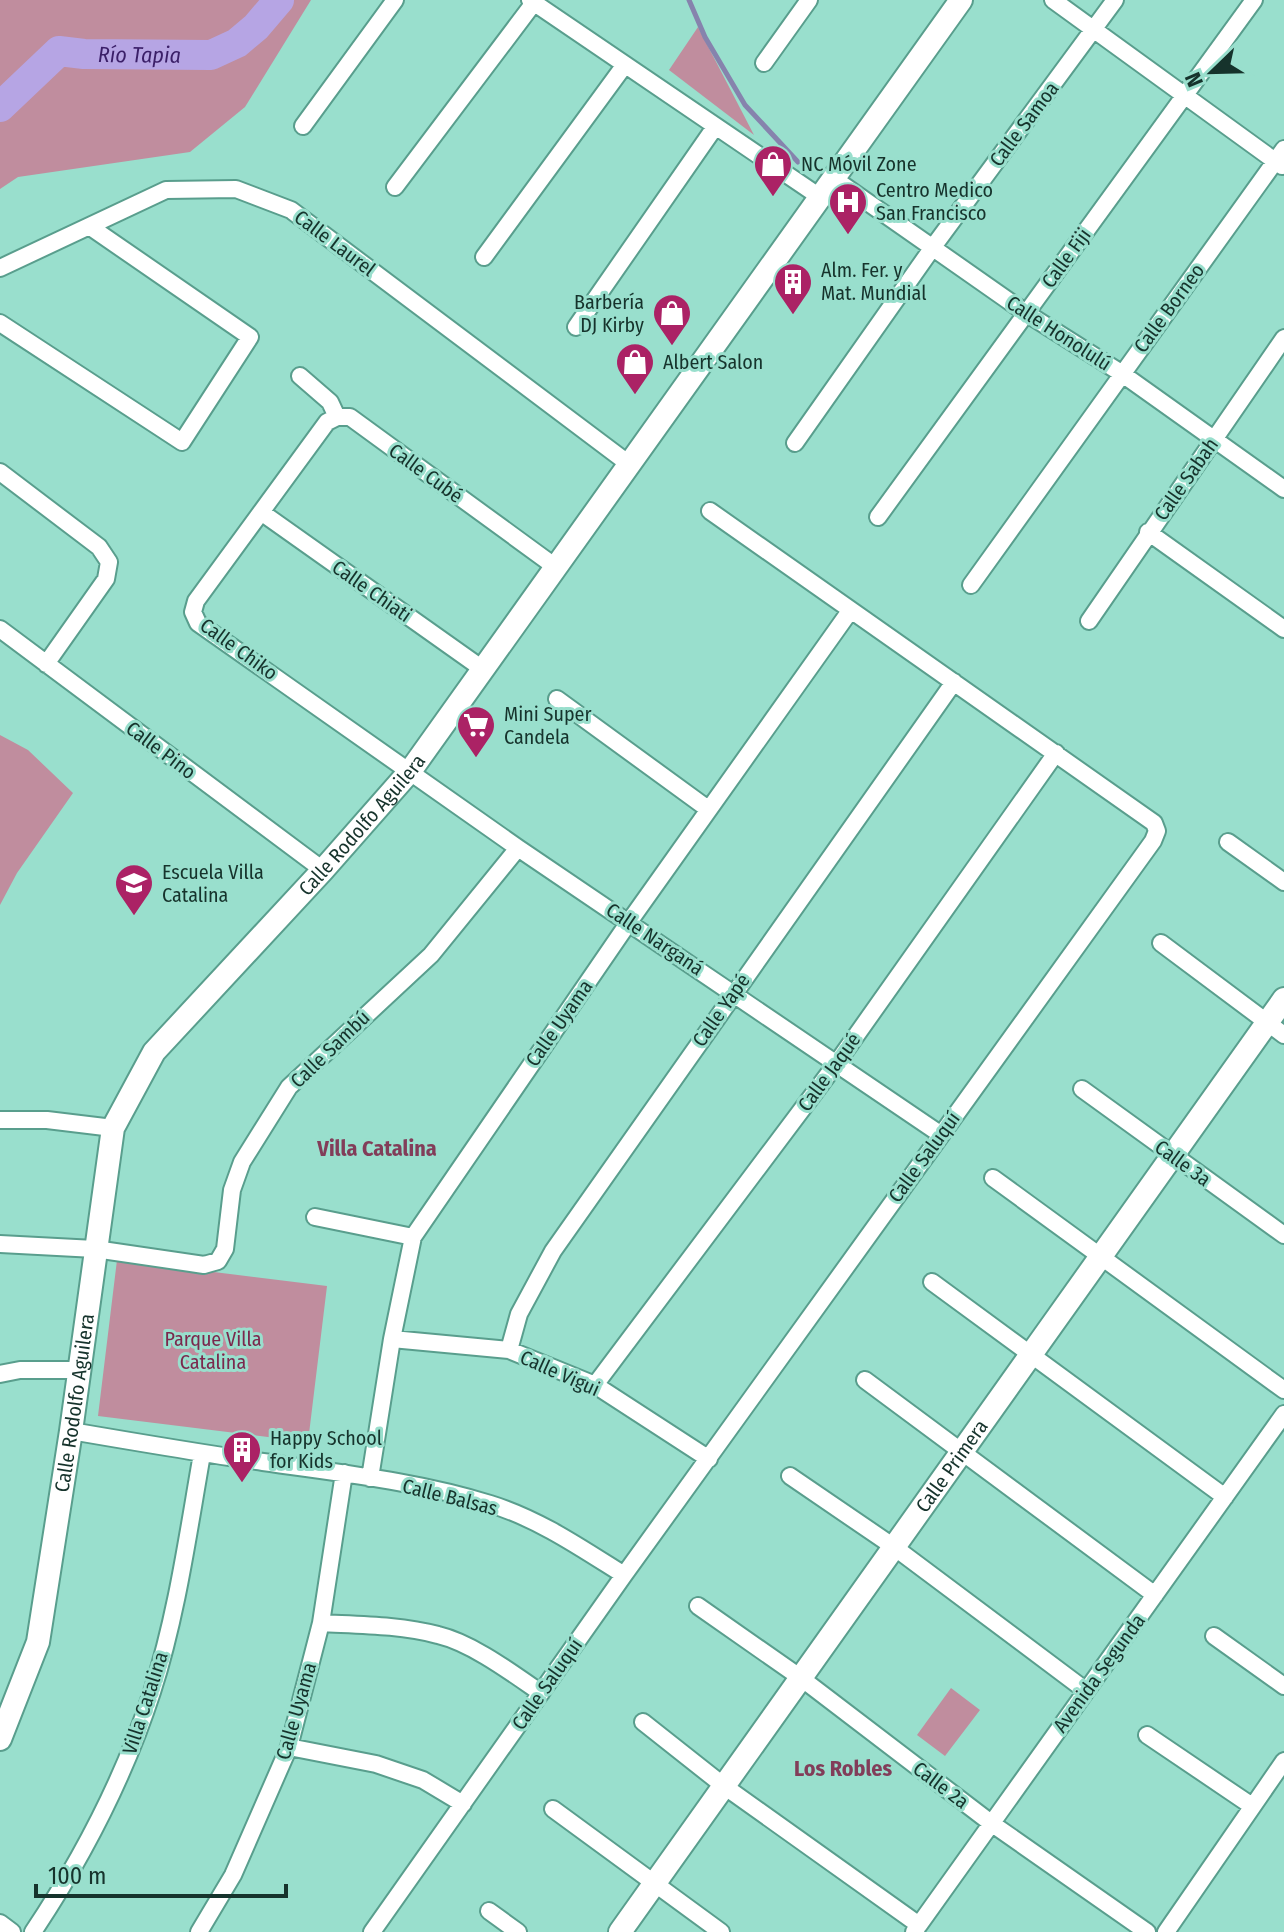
<svg xmlns="http://www.w3.org/2000/svg" width="1284" height="1932" font-family="'Fira Sans Condensed',sans-serif">
<style>
.green{fill:#c08d9e}
.lines{fill:none;stroke-linecap:round;stroke-linejoin:round}
.stream{stroke:#8683ad;stroke-width:5}
.river{stroke:#b6a5e4;stroke-width:30}
.street-casing{stroke:#599e8d;stroke-width:20}
.secondary-casing{stroke:#599e8d;stroke-width:26}
.street{stroke:#fff;stroke-width:16}
.secondary{stroke:#fff;stroke-width:22}
.labels{text-anchor:middle;stroke-width:6;stroke-linejoin:round;paint-order:stroke}
.street-label{font-size:20px;fill:#16332c;stroke:#99dfcd}
.poi-label{font-size:20px;fill:#16332c;stroke:#99dfcd;text-anchor:start}
.park-label{font-size:20px;fill:#7b284d;stroke:#99dfcd}
.water-label{font-size:22px;font-style:italic;fill:#3b1f68;stroke:#99dfcd}
.neighbourhood-label{font-size:22px;font-weight:bold;fill:#823d59;stroke:#99dfcd}
</style>
<rect width="100%" height="100%" fill="#99dfcd"/>
<!-- green -->
<path class="green" d="M0 0H311L245 107 190 152 18 177 0 189Z
M698 27 754 135 669 70Z
M0 735 28 750 73 793 17 873 0 905Z
M117 1260 327 1286 308 1442 98 1416Z
M951 1688 980 1710 945 1756 917 1735Z"/>
<g class="lines">
<!-- stream -->
<path class="stream" d="M689 0 705 37 745 105 798 162"/>
<!-- river -->
<path class="river" id="s1" d="M0 107 59 51 84 54 211 55 237 43 256 27 279 0"/>
<defs>
<path id="street" d="M530 0 820 197
M1053 0 1282 166
M764 63 809 0
M303 126 395 0
M833 178 1026 313 1121 373 1284 489
M395 187 536 0
M484 257 624 66
M0 268 166 190 236 189 291 210 629 464
M0 323 182 442 250 337 89 226
M576 327 715 127
M300 376 330 402 337 417
M795 443 933 247 1115 0
M0 472 99 547 109 562 106 579 46 664
M261 512 484 670
M878 517 1254 0
M1148 532 1284 629
M557 568 350 417H337L327 422 196 601 193 612 198 623 518 848 940 1134
M971 585 1284 149
M1089 621 1284 338
M0 629 323 870
M557 699 708 809
M1228 842 1284 882
M1161 943 1284 1035
M1082 1089 1284 1235
M0 1120H47L113 1128
M993 1178 1284 1390
M315 1217 413 1237
M0 1244 95 1249 204 1265 218 1261 225 1249 232 1190 242 1162 289 1087 431 955 518 848
M932 1282 1225 1497
M392 1339 509 1350 595 1385 709 1459
M509 1350 519 1314 553 1251 954 682
M0 1374 20 1370H78
M865 1380 1155 1595
M595 1385 836 1064 1056 753
M71 1431C135 1442 199 1453 263 1462 338 1473 417 1481 490 1504 539 1519 581 1548 624 1575
M790 1476 894 1547 1085 1690
M370 1478 392 1339 413 1237 629 922 850 611
M698 1606 801 1678 991 1823 1147 1932
M321 1623C360 1625 401 1625 438 1635 472 1643 512 1673 541 1693
M1214 1636 1284 1686
M643 1722 724 1786 919 1925
M1147 1735 1252 1806
M289 1747 376 1764 423 1780 463 1804
M553 1809 721 1932
M489 1911 518 1932
M0 1923 12 1932
M33 1932C83 1857 124 1778 152 1692 177 1615 188 1533 202 1454
M199 1932 233 1875 289 1747 321 1623 344 1473
M372 1932 624 1575 1153 841 1157 831 1154 823 710 511
M914 1932 1284 1414
M1166 1932 1284 1761"/>
<g id="secondary">
<path id="s2" d="M0 1739 38 1642 71 1431 113 1128 154 1052 323 870 411 770 961 0"/>
<path id="s3" d="M620 1932 1284 999"/>
</g>
</defs>
<!-- street casing -->
<use href="#street" class="street-casing"/>
<!-- secondary casing -->
<use href="#secondary" class="secondary-casing"/>
<!-- street -->
<use href="#street" class="street"/>
<!-- secondary -->
<use href="#secondary" class="secondary"/>
</g>
<!-- icons -->
<defs>
<symbol id="shop-pin" viewBox="-11 -11 22 30"><path d="M0 17L-7.5 6A9.5 9.5 0 1 1 7.5 6Z" fill="#ab2265" stroke="#99dfcd"/><path d="M-5-2.5h2.3a2.7 3.5 0 0 1 5.4 0H5L5.5 6h-11ZM-1.5-2.5h3a1.5 2.3 0 0 0-3 0Z" fill="#fff"/></symbol>
<symbol id="hospital-pin" viewBox="-11 -11 22 30"><path d="M0 17L-7.5 6A9.5 9.5 0 1 1 7.5 6Z" fill="#ab2265" stroke="#99dfcd"/><path d="M-5-5h3v3.5h4V-5h3V5h-3V1.5h-4V5h-3Z" fill="#fff"/></symbol>
<symbol id="building-pin" viewBox="-11 -11 22 30"><path d="M0 17L-7.5 6A9.5 9.5 0 1 1 7.5 6Z" fill="#ab2265" stroke="#99dfcd"/><path d="M-4-6H4V6H1V3H-1V6H-4ZM-2.5-4.3h1.7v1.8h-1.7ZM.8-4.3h1.7v1.8H.8ZM-2.5-1h1.7V.8h-1.7ZM.8-1h1.7V.8H.8Z" fill="#fff"/></symbol>
<symbol id="supermarket-pin" viewBox="-11 -11 22 30"><path d="M0 17L-7.5 6A9.5 9.5 0 1 1 7.5 6Z" fill="#ab2265" stroke="#99dfcd"/><path d="M-6-5.5h2.5l.6 2H6L4.5 2H-2.5L-4.4-4H-6ZM-1.5 3.2a1.3 1.3 0 1 0 .1 0ZM3 3.2a1.3 1.3 0 1 0 .1 0Z" fill="#fff"/></symbol>
<symbol id="school-pin" viewBox="-11 -11 22 30"><path d="M0 17L-7.5 6A9.5 9.5 0 1 1 7.5 6Z" fill="#ab2265" stroke="#99dfcd"/><path d="M0-5L7-2L0 1L-7-2ZM-4 1L0 2.5L4 1V4Q0 6-4 4Z" fill="#fff"/></symbol>
</defs>
<g fill-rule="evenodd">
<use href="#shop-pin" x="751" y="142" width="44" height="60"/>
<use href="#hospital-pin" x="826" y="180" width="44" height="60"/>
<use href="#building-pin" x="771" y="260" width="44" height="60"/>
<use href="#shop-pin" x="650" y="291" width="44" height="60"/>
<use href="#shop-pin" x="613" y="340" width="44" height="60"/>
<use href="#supermarket-pin" x="454" y="703" width="44" height="60"/>
<use href="#school-pin" x="112" y="861" width="44" height="60"/>
<use href="#building-pin" x="220" y="1428" width="44" height="60"/>
</g>
<g class="labels">
<!-- street labels -->
<g class="street-label">
<text transform="translate(1024 124) rotate(-53)" y="7">Calle Samoa</text>
<text transform="translate(335 243) rotate(37)" y="7">Calle Laurel</text>
<text transform="translate(1066 258) rotate(-54)" y="7">Calle Fiji</text>
<text transform="translate(1169 308) rotate(-54)" y="7">Calle Borneo</text>
<text transform="translate(1059 333) rotate(33)" y="7">Calle Honolulú</text>
<text transform="translate(426 473) rotate(36)" y="7">Calle Cubé</text>
<text transform="translate(1186 479) rotate(-55)" y="7">Calle Sabah</text>
<text transform="translate(372 591) rotate(35)" y="7">Calle Chiati</text>
<text transform="translate(239 649) rotate(36)" y="7">Calle Chiko</text>
<text transform="translate(161 750) rotate(37)" y="7">Calle Pino</text>
<text dy="7" stroke="none"><textPath href="#s2" startOffset="1018">Calle Rodolfo Aguilera</textPath></text>
<text transform="translate(655 939) rotate(34)" y="7">Calle Narganá</text>
<text transform="translate(721 1010) rotate(-55)" y="7">Calle Yapé</text>
<text transform="translate(559 1023) rotate(-55)" y="7">Calle Uyama</text>
<text transform="translate(330 1049) rotate(-44)" y="7">Calle Sambú</text>
<text transform="translate(829 1072) rotate(-54)" y="7">Calle Jaqué</text>
<text transform="translate(924 1157) rotate(-54)" y="7">Calle Saluquí</text>
<text transform="translate(1183 1163) rotate(36)" y="7">Calle 3a</text>
<text transform="translate(560 1373) rotate(24)" y="7">Calle Vigui</text>
<text dy="7" stroke="none"><textPath href="#s2" startOffset="346">Calle Rodolfo Aguilera</textPath></text>
<text dy="7" stroke="none"><textPath href="#s3" startOffset="572">Calle Primera</textPath></text>
<text transform="translate(450 1497) rotate(14)" y="7">Calle Balsas</text>
<text transform="translate(1099 1673) rotate(-54)" y="7">Avenida Segunda</text>
<text transform="translate(547 1684) rotate(-55)" y="7">Calle Saluquí</text>
<text transform="translate(145 1703) rotate(-72)" y="7">Villa Catalina</text>
<text transform="translate(296 1711) rotate(-74)" y="7">Calle Uyama</text>
<text transform="translate(941 1785) rotate(37)" y="7">Calle 2a</text>
</g>
<!-- poi labels -->
<g class="poi-label">
<text x="801" y="171">NC Móvil Zone</text>
<text x="876" y="197">Centro Medico<tspan x="876" dy="23">San Francisco</tspan></text>
<text x="821" y="277">Alm. Fer. y<tspan x="821" dy="23">Mat. Mundial</tspan></text>
<text x="644" y="309" text-anchor="end">Barbería<tspan x="644" dy="23">DJ Kirby</tspan></text>
<text x="663" y="369">Albert Salon</text>
<text x="504" y="721">Mini Super<tspan x="504" dy="23">Candela</tspan></text>
<text x="162" y="879">Escuela Villa<tspan x="162" dy="23">Catalina</tspan></text>
<text x="270" y="1445">Happy School<tspan x="270" dy="23">for Kids</tspan></text>
</g>
<!-- park labels -->
<g class="park-label">
<text x="213" y="1346">Parque Villa<tspan x="213" dy="23">Catalina</tspan></text>
</g>
<!-- water labels -->
<g class="water-label">
<text dy="8" stroke="none"><textPath href="#s1" startOffset="162">Río Tapia</textPath></text>
</g>
<!-- neighbourhood labels -->
<g class="neighbourhood-label">
<text x="377" y="1156">Villa Catalina</text>
<text x="843" y="1776">Los Robles</text>
</g>
</g>
<!-- north arrow -->
<g transform="translate(1212 72) rotate(247)" stroke="#99dfcd" stroke-width="6" paint-order="stroke">
<path d="M0-6L14 30L0 20L-14 30Z" fill="#16332c"/>
<text y="-12" font-size="22" font-weight="bold" text-anchor="middle" fill="#16332c">N</text>
</g>
<!-- scale -->
<path d="M36 1884v12h250v-12" fill="none" stroke="#16332c" stroke-width="4"/>
<text x="48" y="1884" font-size="24" fill="#16332c" stroke="#99dfcd" stroke-width="6" paint-order="stroke">100 m</text>
</svg>
